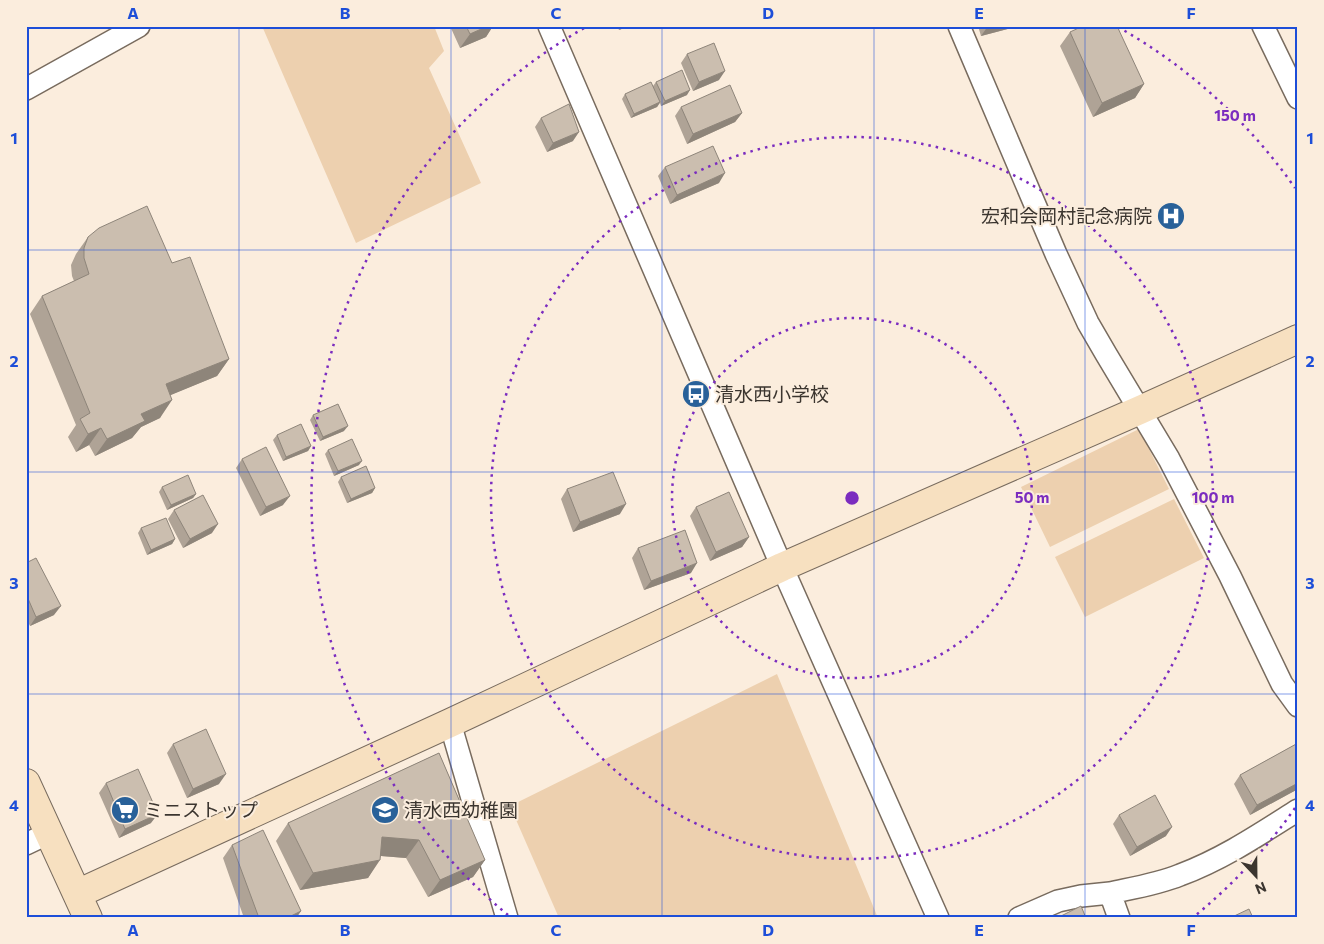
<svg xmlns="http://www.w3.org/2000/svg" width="1324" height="944" font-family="Commissioner,'Noto Sans JP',sans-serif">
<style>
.green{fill:#edd0af}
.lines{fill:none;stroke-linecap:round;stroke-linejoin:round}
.street-casing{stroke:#786b5e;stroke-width:24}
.secondary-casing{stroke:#786b5e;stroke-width:30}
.street{stroke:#fff;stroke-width:21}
.secondary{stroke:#f7e0c0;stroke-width:28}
.wall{fill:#afa396}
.shaded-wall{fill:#8e857a}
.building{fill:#cbbeaf;stroke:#8e857a}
.grid{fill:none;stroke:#1d4ed8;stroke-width:1;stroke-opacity:0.55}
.ring{fill:none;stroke:#7b2cbf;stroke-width:2.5;stroke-dasharray:2.5 5}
.labels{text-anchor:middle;stroke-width:4;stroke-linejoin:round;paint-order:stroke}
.poi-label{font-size:19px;fill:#3b352f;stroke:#fbeddd;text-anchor:start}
.centre{fill:#7b2cbf;stroke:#fbeddd;stroke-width:2.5}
.ring-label{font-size:15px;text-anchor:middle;font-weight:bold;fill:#7b2cbf;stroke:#fbeddd;stroke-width:4;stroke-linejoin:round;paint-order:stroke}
.neatline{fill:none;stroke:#1d4ed8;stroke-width:2}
.grid-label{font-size:16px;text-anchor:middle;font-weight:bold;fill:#1d4ed8}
</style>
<rect width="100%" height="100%" fill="#fbeddd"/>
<!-- green -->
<path class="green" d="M262 26H434L444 51 429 68 481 183 356 243Z
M1139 429 1169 489 1050 547 1021 487Z
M1174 499 1204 558 1085 617 1055 557Z
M777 674 878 918H559L510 806Z"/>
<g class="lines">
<defs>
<path id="street" d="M549 26 782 567 938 918
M959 26 1056 254 1088 323 1106 354 1169 459 1230 576 1282 684 1298 706
M1263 26 1298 98
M26 89 139 26
M450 723 507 918
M26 844 49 833
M1110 893C1133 888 1158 884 1180 875 1223 859 1260 834 1298 810
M1019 918 1058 901 1081 896 1110 893 1119 918"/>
<path id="secondary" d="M26 783 88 918
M77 894 450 723 782 567 1140 410 1298 339"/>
</defs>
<!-- street casing -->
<use href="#street" class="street-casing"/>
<!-- secondary casing -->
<use href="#secondary" class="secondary-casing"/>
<!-- street -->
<use href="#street" class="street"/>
<!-- secondary -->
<use href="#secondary" class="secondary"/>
</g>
<!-- wall -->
<path class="wall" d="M450 26H493L486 37 460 48Z
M617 26H629L619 30Z
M978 26H1019L981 36Z
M1070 32 1144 84 1135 98 1093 117 1060 46Z
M687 54 719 80 693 91 681 63Z
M656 82 687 95 661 106 660 103 657 107 631 118 622 99 625 94 653 86Z
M681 107 742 113 735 122 687 144 675 116Z
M541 118 573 141 547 152 535 127Z
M665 167 719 183 670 204 658 176Z
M88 237 172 263 229 359 217 376 170 395 160 418 141 427 132 438 95 456 89 445 76 452 68 437 76 425 30 314 42 296 74 281 72 276 71 265 76 254Z
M313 415 344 431 320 441 310 420Z
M277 435 311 446 308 451 283 461 273 440Z
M328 450 359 465 334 476 325 454Z
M242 459 283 505 260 516 236 468Z
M341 477 375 488 372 493 347 503 338 482Z
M162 487 196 494 193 498 167 510 159 492Z
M567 489 620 514 573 532 561 499Z
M696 507 749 537 742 547 710 561 690 516Z
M174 510 212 533 183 548 168 519Z
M141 528 175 539 172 544 147 555 138 533Z
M638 548 691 573 644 590 632 558Z
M26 563 54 615 30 626 26 618Z
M1298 743V789L1250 815 1234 784 1240 775Z
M173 744 219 784 187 798 167 753Z
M439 753 485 860 473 877 428 897 406 858 381 856 368 878 300 890 276 841 288 823Z
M106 783 151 823 119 838 99 793Z
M1119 815 1166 836 1130 856 1113 824Z
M232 845 301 911 296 918H244L223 858Z"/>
<!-- shaded-wall -->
<path class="shaded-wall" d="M488 26H493L486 37 460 48 470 34Z
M622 26H629L619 30Z
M988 26H1019L981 36Z
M725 71 719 80 693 91 699 82Z
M1144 84 1135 98 1093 117 1102 103Z
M690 90 687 95 661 106 665 101Z
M660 102 657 107 631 118 634 114Z
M742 113 735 122 687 144 693 134Z
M579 132 573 141 547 152 553 143Z
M725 173 719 183 670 204 677 195Z
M229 359 217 376 154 402 166 384Z
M172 400 160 418 141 427 132 438 95 456 107 439 141 414Z
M348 426 344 431 320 441 323 437Z
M101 428 89 445 76 452 88 434Z
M311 446 308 451 283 461 286 457Z
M362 461 359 465 334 476 338 471Z
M375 488 372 493 347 503 351 499Z
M196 494 193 498 167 510 171 505Z
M290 496 283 505 260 516 266 507Z
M626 504 620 514 573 532 580 522Z
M218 524 212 533 183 548 190 539Z
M749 537 742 547 710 561 716 552Z
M175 539 172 544 147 555 151 550Z
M697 563 691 573 644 590 651 581Z
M61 606 54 615 30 626 36 617Z
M226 774 219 784 187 798 193 789Z
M1298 783V789L1250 815 1257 805Z
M158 814 151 823 119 838 125 829Z
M1172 827 1166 836 1130 856 1137 847Z
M382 837 419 840 406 858 369 855Z
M380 860 368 878 300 890 313 873Z
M485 860 473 877 428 897 440 880Z
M301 911 296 918H287Z"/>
<!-- building -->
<path class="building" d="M466 26H488L470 34Z
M1083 26H1117L1144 84 1102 103 1070 32Z
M714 43 725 71 699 82 687 54Z
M682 70 690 90 665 101 656 82Z
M651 82 660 102 634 114 625 94Z
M730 85 742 113 693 134 681 107Z
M569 104 579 132 553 143 541 118Z
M713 146 725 173 677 195 665 167Z
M147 206 172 263 190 257 229 359 166 384 172 400 141 414 145 421 107 439 101 428 88 434 80 419 90 413 42 296 89 274 84 258V248L88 237 99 228Z
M338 404 348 426 323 437 313 415Z
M301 424 311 446 286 457 277 435Z
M352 439 362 461 338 471 328 450Z
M266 447 290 496 266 507 242 459Z
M366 466 375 488 351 499 341 477Z
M613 472 626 504 580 522 567 489Z
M188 475 196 494 171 505 162 487Z
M729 492 749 537 716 552 696 507Z
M203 495 218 524 190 539 174 510Z
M166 518 175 539 151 550 141 528Z
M685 530 697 563 651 581 638 548Z
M36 558 61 606 36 617 26 594V563Z
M206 729 226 774 193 789 173 744Z
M1298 743V783L1257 805 1240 775Z
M439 753 485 860 440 880 419 840 382 837 380 860 313 873 288 823Z
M138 769 158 814 125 829 106 783Z
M1155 795 1172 827 1137 847 1119 815Z
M263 830 301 911 287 918H259L232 845Z
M1081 906 1086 918H1057Z
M1249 909 1253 918H1230Z"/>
<!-- grid -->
<path class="grid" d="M239 26V918M451 26V918M662 26V918M874 26V918M1085 26V918M26 250H1298M26 472H1298M26 694H1298"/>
<!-- distance rings -->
<g class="ring">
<circle cx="852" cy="498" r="180"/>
<circle cx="852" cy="498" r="361"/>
<path d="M1295 808A541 541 0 0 1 1196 915M508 915A541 541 0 0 1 586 27M1118 27A541 541 0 0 1 1295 188"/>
</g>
<!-- icons -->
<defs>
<symbol id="hospital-disc" viewBox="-11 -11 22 22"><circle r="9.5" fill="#296199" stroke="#fbeddd"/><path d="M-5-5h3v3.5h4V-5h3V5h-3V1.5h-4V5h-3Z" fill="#fff"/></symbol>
<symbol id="bus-disc" viewBox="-11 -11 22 22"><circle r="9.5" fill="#296199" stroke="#fbeddd"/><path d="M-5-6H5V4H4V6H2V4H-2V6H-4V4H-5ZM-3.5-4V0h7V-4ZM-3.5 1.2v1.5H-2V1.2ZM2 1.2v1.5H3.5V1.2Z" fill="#fff"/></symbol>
<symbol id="supermarket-disc" viewBox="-11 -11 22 22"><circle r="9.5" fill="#296199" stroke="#fbeddd"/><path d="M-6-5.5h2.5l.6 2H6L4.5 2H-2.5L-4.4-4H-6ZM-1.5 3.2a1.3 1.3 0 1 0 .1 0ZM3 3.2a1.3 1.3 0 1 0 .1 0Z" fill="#fff"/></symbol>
<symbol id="school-disc" viewBox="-11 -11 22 22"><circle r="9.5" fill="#296199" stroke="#fbeddd"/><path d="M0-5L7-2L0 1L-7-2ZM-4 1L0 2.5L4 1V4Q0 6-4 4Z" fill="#fff"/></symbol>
</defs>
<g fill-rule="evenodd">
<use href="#hospital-disc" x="1155" y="200" width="32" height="32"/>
<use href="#bus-disc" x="680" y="378" width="32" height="32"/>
<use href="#supermarket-disc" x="109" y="794" width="32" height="32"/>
<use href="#school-disc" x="369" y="794" width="32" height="32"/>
</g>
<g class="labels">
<!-- poi labels -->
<g class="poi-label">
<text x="1152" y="223" text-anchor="end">宏和会岡村記念病院</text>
<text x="715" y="401">清水西小学校</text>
<text x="144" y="817">ミニストップ</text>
<text x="404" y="817">清水西幼稚園</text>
</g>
</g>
<circle cx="852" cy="498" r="8" class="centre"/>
<g class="ring-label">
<text x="1235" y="121">150 m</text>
<text x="1032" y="503">50 m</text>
<text x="1213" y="503">100 m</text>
</g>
<!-- border -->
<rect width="1324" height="944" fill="none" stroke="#fbeddd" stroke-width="55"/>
<!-- north arrow -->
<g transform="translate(1256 876) rotate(158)" stroke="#fbeddd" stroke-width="4" paint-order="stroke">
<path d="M0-4L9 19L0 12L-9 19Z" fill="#3b352f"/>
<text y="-8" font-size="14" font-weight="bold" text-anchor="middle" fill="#3b352f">N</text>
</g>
<rect x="28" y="28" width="1268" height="888" class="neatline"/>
<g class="grid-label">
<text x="133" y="19">A</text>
<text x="345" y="19">B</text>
<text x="556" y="19">C</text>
<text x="768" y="19">D</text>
<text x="979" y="19">E</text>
<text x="1191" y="19">F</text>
<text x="14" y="144">1</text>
<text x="1310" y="144">1</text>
<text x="14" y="367">2</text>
<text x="1310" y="367">2</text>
<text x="14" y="589">3</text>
<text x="1310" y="589">3</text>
<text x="14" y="811">4</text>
<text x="1310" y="811">4</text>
<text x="133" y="936">A</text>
<text x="345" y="936">B</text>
<text x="556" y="936">C</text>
<text x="768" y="936">D</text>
<text x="979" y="936">E</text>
<text x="1191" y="936">F</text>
</g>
</svg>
